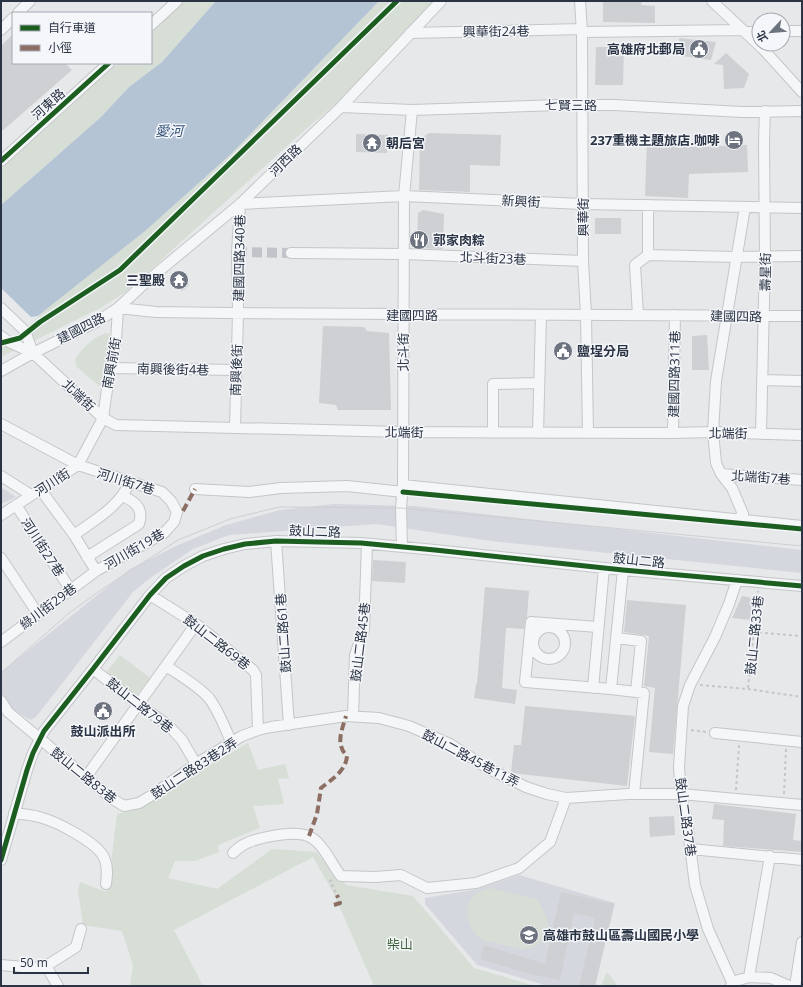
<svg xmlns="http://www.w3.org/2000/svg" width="803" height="987" font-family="'Open Sans','Noto Sans TC',sans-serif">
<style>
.built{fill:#d4d7dd}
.green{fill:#d6ded6}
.water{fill:#b4c4d5}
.pier{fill:#e6e8ea}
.building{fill:#ced0d3}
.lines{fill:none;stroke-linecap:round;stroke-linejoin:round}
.minor-tunnel{stroke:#c1c4c9;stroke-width:10;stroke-dasharray:10 5;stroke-linecap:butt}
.minor-casing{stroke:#c4c6c8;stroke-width:12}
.path{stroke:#c5c6ca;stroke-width:2;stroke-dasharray:3 3;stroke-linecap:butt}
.minor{stroke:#f5f6f7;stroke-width:10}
.tram{stroke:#cecfd2;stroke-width:1}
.quiet{stroke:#8d6e63;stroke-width:4;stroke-dasharray:8 4;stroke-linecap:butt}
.cycleway-casing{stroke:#f4f6f9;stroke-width:8}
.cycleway{stroke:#1b5e20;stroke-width:5}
.labels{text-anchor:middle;stroke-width:3;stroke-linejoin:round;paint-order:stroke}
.street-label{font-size:13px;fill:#2b3445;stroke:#f4f6f9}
.poi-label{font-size:13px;font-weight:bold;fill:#2b3445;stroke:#f4f6f9;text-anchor:start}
.park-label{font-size:13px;fill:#3f6138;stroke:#f4f6f9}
.water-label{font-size:14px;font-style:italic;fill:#34527a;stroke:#f4f6f9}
</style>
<rect width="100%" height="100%" fill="#e6e8ea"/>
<!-- built -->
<path class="built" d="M1 487 16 497 1 504Z
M334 504 414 506 802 550V573L491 541 376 524 229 535 193 549 150 578 133 592 36 717 30 720 11 708 1 697V672L130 569 176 546 226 525 280 510Z
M519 875 615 903 595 986H548L477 965 425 904V898L478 889Z"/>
<!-- green -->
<path class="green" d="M183 1H216L162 62 129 87 101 117 1 205V169L118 63H151V33Z
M379 1H437L351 90 298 136 127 291 102 307 1 357V345Z
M108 333 111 337 102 385 99 386 76 366 75 360C81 349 95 335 108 333Z
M120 655 150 678 135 697 105 674Z
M248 743 258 770 285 764 289 778 278 779 284 804 253 806 260 828 218 845 219 852 195 861H175L168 878 217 889 272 849 316 852 346 885 413 896 474 968 535 986H374L335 896 313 857 174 930 203 986H130L133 965 122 931 83 925 78 890 80 882 106 892 111 865 117 814 131 811Z
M490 888 536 899C544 910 552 922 545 935 534 956 516 948 497 943 492 942 484 941 480 938 468 928 462 910 472 897 475 892 485 890 490 888Z
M607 972 618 986H601Z"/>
<!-- water -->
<path class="water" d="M216 1H379L231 154 145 231 1 345V205L101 117 129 87 162 62Z"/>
<!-- pier -->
<path class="pier" d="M1 288 31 317 40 316 1 347Z"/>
<!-- building -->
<path class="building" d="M603 1H642L641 5 655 6V23L603 22Z
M13 34V63H65L72 70 1 132V46Z
M679 38 716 42 711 60 681 56Z
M596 47H624L623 85H595Z
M726 53 749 74 744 88 724 89 723 65 714 64Z
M429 133 501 135 500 166 470 165V192L419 190 420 139Z
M356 134 388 135 387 153 356 152Z
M647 139 690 141V147L747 145 748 172 689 174 688 198 645 196Z
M423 210 444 214 443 249 417 248 418 213Z
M595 218H621V234H595Z
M177 270 189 285 182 291 170 276Z
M323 326 364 327 367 331 389 333 391 410H338L336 405 319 403Z
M707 335 709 370H692V336Z
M373 560 406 562 405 583 372 581Z
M485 587 529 591 527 617 525 621 524 629 506 628 502 688 517 690 515 704 474 698 476 684H477Z
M742 596 753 598 750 620 732 618Z
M627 600 686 605 673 754 649 752 655 688 644 686 649 636 624 632Z
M525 706 635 716 627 786 511 773 514 745H521Z
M714 804 796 814 793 840 802 841V852L723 846 724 820 712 819Z
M674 816 675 835 650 837 649 817Z
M561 892 614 904 595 986H579L595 918 574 913 560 980 530 974 480 959 484 945 545 964Z"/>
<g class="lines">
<!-- minor-tunnel -->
<path class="minor-tunnel" d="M237 252 291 253"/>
<defs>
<path id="minor" d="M580 1 582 32 583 261 586 315 588 432
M712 1 763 49 802 92
M18 13 30 1
M151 25 177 1
M1 30 13 18
M783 31H802
M582 32 743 30
M745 32H759
M410 33 582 29
M341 107 412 110 559 105H614L742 112 802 111
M1 161 109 63
M291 253 404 254 583 261
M648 255 736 257 802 256
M1 308 25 331 33 353
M118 308 156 312 228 313 802 316
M638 315 635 265 648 255V205
M1 336 9 342 33 353 103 418 116 425 403 432 673 433 713 432 802 435
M110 368 236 370
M1 371 33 353 96 322 118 308 147 281 240 204 341 107 441 1
M762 380 802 381
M1 424 78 465 162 492 171 501 177 512 174 522 164 533 96 571 74 535 40 489
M235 427 238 313 237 252 240 204 404 196 583 204 802 208
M493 433V384L539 383
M538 433 541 315
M673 433 675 315
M761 434 765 257 764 142 765 111
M721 474 802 480
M1 476 31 495
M403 485 802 526
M195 489 249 492 281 488 347 486 403 492
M16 505 70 589
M1 515 78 465 103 418 110 368 116 341 118 308
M738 519 743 514 732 488 721 474 716 463 713 432 716 381 745 207
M74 535C96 519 119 507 130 482
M276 541 289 725
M402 547 401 508 403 485 404 196 412 110
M87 557 139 524C144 509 135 501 122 496
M1 558 38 614
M150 595 196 624 253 670 256 675 258 730
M533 643a16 16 0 1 1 32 0a16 16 0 1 1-32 0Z
M598 627 531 622 525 682 611 689 644 693 634 794
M616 638 641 641 636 692
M1 642 96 571
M166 666C181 676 197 685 209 698 219 711 225 729 232 743
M93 669 138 704 168 725 182 740 196 764
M593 688 604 568
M611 689 623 570
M1 701 8 712 111 798 124 806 139 803 154 794 196 764 242 736 258 730 271 727 346 716 379 718 409 726 450 744 489 769 526 787 547 794 566 798 628 794H681L802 805
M353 716 355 655 364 629 367 544
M715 733 802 742
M86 777 196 624
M14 813C22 814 31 815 39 817 55 821 100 843 105 860 108 868 107 876 106 884
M691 849 802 860
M233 853C235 851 237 849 240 847 252 838 293 830 308 836 322 841 332 865 341 876L375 877 401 875 427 888 476 883 519 868 550 842 566 798
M1 860 27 770 33 753 44 731 93 669 150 595 166 578 184 566 203 556 224 549 245 544 276 541 361 543 435 550 623 570 802 586
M1 965 35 968 46 966 76 947 81 929
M46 966 58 986
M749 977 770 856
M732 982 749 977 771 978 789 986
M731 986 732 982 708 929 695 885 687 822 681 794 679 767 683 706 690 685 715 637 729 604 737 580
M795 986 802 942"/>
</defs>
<!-- minor casing -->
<use href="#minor" class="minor-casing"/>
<!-- path -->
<path class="path" d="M753 632 802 636
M700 685 748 689 802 697
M748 688 758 591
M691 730 706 732
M736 790 739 745
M784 794 786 749
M332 880 330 881 337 895"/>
<!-- minor -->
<use href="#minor" class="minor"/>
<!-- tram -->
<path class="tram" d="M1 673 69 613 101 590 178 540 230 519 279 507 401 508 802 546"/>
<!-- quiet -->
<path class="quiet" d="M183 511 195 489
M309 836 317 814 321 788C331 780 346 771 347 756 335 744 342 730 346 716
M334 905 340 903 337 895"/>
<defs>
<path id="cycleway" d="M1 161 109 63
M1 343 20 338 40 322 120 270 397 1
M403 492 802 529
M1 860 27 770 33 753 44 731 93 669 150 595 166 578 184 566 203 556 224 549 245 544 276 541 361 543 435 550 623 570 802 586"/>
</defs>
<!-- cycleway casing -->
<use href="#cycleway" class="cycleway-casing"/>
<!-- cycleway -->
<use href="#cycleway" class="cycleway"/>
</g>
<!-- icons -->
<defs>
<symbol id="civic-disc" viewBox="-11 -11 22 22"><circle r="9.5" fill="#6c737f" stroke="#f4f6f9"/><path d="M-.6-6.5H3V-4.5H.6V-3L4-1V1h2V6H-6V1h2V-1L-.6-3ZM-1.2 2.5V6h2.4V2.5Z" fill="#fff"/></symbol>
<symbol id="hotel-disc" viewBox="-11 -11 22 22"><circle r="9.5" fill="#6c737f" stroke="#f4f6f9"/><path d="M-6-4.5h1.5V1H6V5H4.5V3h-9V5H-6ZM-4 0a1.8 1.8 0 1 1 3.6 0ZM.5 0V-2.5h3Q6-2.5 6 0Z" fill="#fff"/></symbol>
<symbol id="temple-disc" viewBox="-11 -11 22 22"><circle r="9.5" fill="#6c737f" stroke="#f4f6f9"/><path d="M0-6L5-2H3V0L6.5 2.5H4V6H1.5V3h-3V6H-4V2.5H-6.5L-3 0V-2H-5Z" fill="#fff"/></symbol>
<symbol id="restaurant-disc" viewBox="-11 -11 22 22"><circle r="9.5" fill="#6c737f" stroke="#f4f6f9"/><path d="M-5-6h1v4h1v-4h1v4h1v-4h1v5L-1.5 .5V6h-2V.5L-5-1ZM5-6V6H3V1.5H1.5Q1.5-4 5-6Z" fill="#fff"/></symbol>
<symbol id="school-disc" viewBox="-11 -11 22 22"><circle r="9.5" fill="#6c737f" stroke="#f4f6f9"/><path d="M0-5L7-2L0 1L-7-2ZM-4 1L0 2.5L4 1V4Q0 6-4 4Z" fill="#fff"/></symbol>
</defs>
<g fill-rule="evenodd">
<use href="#civic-disc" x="688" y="38" width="22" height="22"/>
<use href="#hotel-disc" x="723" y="129" width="22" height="22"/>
<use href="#temple-disc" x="361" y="132" width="22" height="22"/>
<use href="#restaurant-disc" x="408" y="229" width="22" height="22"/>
<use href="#temple-disc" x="168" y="269" width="22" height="22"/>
<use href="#civic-disc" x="552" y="340" width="22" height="22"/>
<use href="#civic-disc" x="92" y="700" width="22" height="22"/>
<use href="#school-disc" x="518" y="924" width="22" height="22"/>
</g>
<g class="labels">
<!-- street labels -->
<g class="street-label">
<text transform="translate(496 31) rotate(-1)" y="5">興華街24巷</text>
<text transform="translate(48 104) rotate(-42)" y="5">河東路</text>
<text x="571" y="110">七賢三路</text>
<text transform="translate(285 160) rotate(-44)" y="5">河西路</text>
<text transform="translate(521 201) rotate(3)" y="5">新興街</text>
<text transform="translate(583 217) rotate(-90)" y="5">興華街</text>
<text transform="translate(239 258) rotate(-89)" y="5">建國四路340巷</text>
<text transform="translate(493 258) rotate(2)" y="5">北斗街23巷</text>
<text transform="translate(765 272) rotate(-89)" y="5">壽星街</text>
<text x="412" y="320">建國四路</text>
<text transform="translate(736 316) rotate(1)" y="5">建國四路</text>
<text transform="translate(81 328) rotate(-27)" y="5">建國四路</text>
<text transform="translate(403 352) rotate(-90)" y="5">北斗街</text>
<text transform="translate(111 363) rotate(-80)" y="5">南興前街</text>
<text transform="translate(173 369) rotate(1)" y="5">南興後街4巷</text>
<text transform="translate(236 370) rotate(-88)" y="5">南興後街</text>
<text transform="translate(674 374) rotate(-89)" y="5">建國四路311巷</text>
<text transform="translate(79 395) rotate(44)" y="5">北端街</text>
<text transform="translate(404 432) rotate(1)" y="5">北端街</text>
<text transform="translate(728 433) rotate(1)" y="5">北端街</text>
<text transform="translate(761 477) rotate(4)" y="5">北端街7巷</text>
<text transform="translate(126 481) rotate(17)" y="5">河川街7巷</text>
<text transform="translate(52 482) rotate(-33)" y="5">河川街</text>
<text transform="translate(315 531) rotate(2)" y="5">鼓山二路</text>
<text transform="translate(43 547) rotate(57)" y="5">河川街27巷</text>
<text transform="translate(134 549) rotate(-30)" y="5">河川街19巷</text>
<text transform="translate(639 560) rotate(6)" y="5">鼓山二路</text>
<text transform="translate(48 606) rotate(-37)" y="5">綠川街29巷</text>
<text transform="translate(283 633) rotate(-94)" y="5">鼓山二路61巷</text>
<text transform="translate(754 635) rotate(-84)" y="5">鼓山二路33巷</text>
<text transform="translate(217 642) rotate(38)" y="5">鼓山二路69巷</text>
<text transform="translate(360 642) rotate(-83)" y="5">鼓山二路45巷</text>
<text transform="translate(140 705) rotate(38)" y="5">鼓山二路79巷</text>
<text transform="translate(471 758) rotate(28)" y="5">鼓山二路45巷11弄</text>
<text transform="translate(194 768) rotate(-33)" y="5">鼓山二路83巷2弄</text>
<text transform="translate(84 775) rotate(39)" y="5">鼓山二路83巷</text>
<text transform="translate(686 817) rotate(82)" y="5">鼓山二路37巷</text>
</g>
<!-- poi labels -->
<g class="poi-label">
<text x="685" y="54" text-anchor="end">高雄府北郵局</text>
<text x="720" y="145" text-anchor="end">237重機主題旅店.咖啡</text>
<text x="386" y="148">朝后宮</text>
<text x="433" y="245">郭家肉粽</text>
<text x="165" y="285" text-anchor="end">三聖殿</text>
<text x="577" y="356">鹽埕分局</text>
<text x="103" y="736" text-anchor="middle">鼓山派出所</text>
<text x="543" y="940">高雄市鼓山區壽山國民小學</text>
</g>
<!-- park labels -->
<g class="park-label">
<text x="400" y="949">柴山</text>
</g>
<!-- water labels -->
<g class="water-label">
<text x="169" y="136">愛河</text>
</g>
</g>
<!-- border -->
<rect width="803" height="987" fill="none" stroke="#2b3445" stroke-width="4"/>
<!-- legend -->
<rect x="12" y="12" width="140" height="52" fill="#f4f6f9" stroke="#a4a8b1"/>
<rect x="20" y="25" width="20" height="6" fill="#1b5e20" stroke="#a4a8b1"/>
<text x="48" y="32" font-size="12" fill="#2b3445">自行車道</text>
<rect x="20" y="45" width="20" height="6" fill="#8d6e63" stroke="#a4a8b1"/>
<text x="48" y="52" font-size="12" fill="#2b3445">小徑</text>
<!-- north arrow -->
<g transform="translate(771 32) rotate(244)"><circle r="19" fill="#f4f6f9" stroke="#a4a8b1"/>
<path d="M0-3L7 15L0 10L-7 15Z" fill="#6c737f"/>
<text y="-6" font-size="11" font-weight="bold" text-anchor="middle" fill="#2b3445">北</text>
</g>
<!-- scale -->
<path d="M14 967v6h74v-6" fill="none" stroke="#2b3445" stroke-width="2"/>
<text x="20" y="967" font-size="12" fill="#2b3445" stroke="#f4f6f9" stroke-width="3" paint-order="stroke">50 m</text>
</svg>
